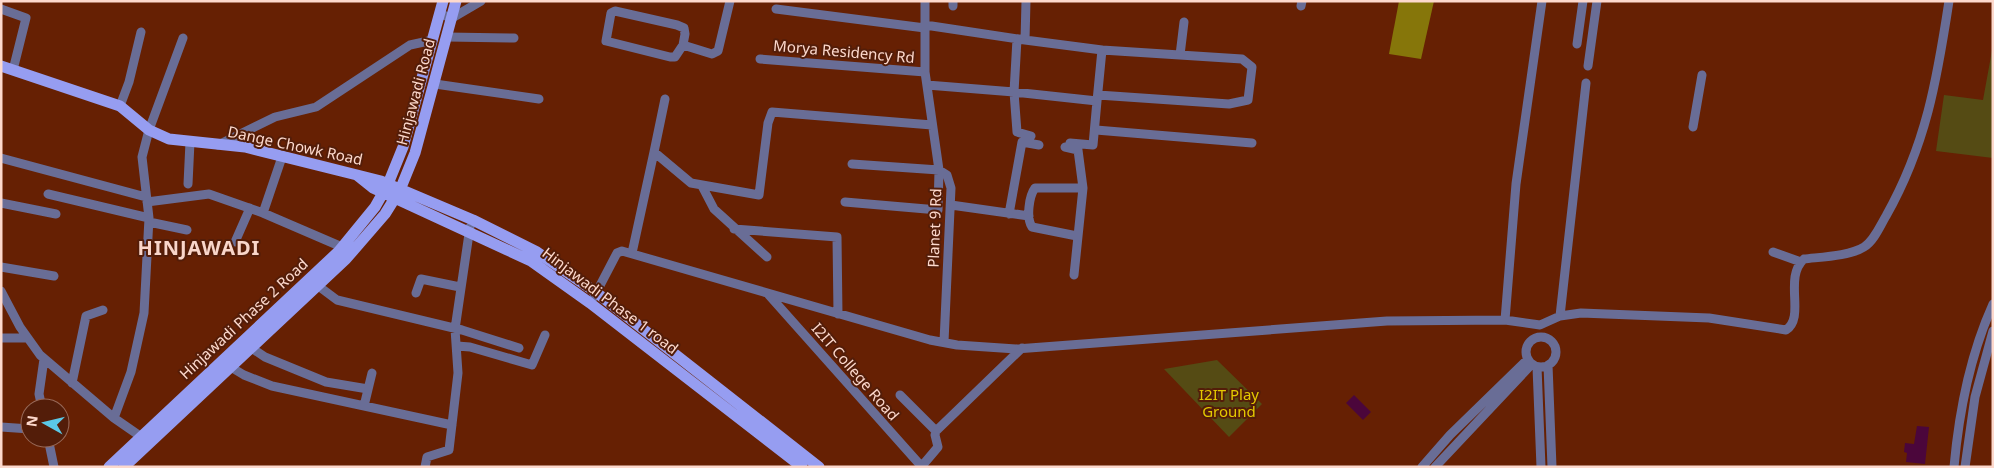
<svg xmlns="http://www.w3.org/2000/svg" width="1994" height="468" font-family="'Noto Sans',sans-serif">
<style>
.green{fill:#554b14}
.forest{fill:#86760a}
.water{fill:#4b063b}
.lines{fill:none;stroke-linecap:round;stroke-linejoin:round}
.minor{stroke:#696d96;stroke-width:9}
.major{stroke:#969df1;stroke-width:11}
.labels{text-anchor:middle;stroke-width:4;stroke-linejoin:round;paint-order:stroke}
.street-label{font-size:15px;fill:#fdd9cd;stroke:#531d09}
.park-label{font-size:15px;fill:#e4c901;stroke:#531d09}
.district-label{font-size:20px;font-weight:bold;letter-spacing:1px;fill:#f9d6ca;stroke:#531d09}
</style>
<rect width="100%" height="100%" fill="#662003"/>
<!-- green -->
<path class="green" d="M1993 45V158L1936 151 1944 95 1983 100Z
M1217 360 1262 404 1229 437 1164 369Z"/>
<!-- forest -->
<path class="forest" d="M1399 1H1434L1421 59 1389 54Z"/>
<!-- water -->
<path class="water" d="M1354 395 1371 412 1363 420 1346 403Z
M1917 426 1929 427 1925 464 1906 462 1907 453 1904 452 1905 443 1914 444Z"/>
<g class="lines">
<!-- minor -->
<path class="minor" d="M953 1V6
M1301 6 1302 1
M1 9 26 18 13 70
M776 9 925 28
M440 14 452 18 481 1
M925 25 1025 40 1026 1
M447 37 514 38
M1017 39 1014 92 1097 101 1102 50 1025 40
M1577 44 1583 1
M683 45 675 57H670L606 41 611 13 615 11 677 25 684 28 685 34 683 45 712 54 718 51 719 47 730 1
M1180 55 1184 22
M760 59 925 72
M1588 66 1597 1
M435 84 539 99
M927 85 1014 92 1017 132 1031 136
M1098 95 1229 104 1248 100 1252 67 1242 59 1102 50
M120 106 129 82 141 32
M1693 127 1702 75
M1096 130 1252 143
M1070 143 1093 145 1097 101
M218 145 275 117 316 107 410 45 433 40
M1065 147 1078 150 1083 188 1074 275
M654 152 665 99
M1 158 146 197
M852 164 939 170 947 175 951 188 944 342
M188 184 190 142
M702 186 714 209 767 257
M48 194 149 218
M147 202 209 194 263 213 342 247
M845 202 938 210 939 170 925 72V1
M1 203 56 214
M951 205 1029 216
M263 213 282 157
M1009 214 1022 142 1039 145
M149 222 187 230
M734 229 837 237 838 314
M1077 236 1032 227C1026 218 1029 196 1035 188H1083
M235 242 250 208
M1773 252 1801 262
M632 253 654 152 691 183 759 195 768 123 772 112 932 125
M1 267 54 276
M317 285 337 300 462 330 519 348
M1 291 20 327 40 355 114 418 140 436
M416 293 421 279 460 287
M768 294 922 467
M594 297 617 253 622 251 930 340 957 345 1016 349 1387 321 1505 320 1540 325 1560 316 1581 313 1709 318 1786 330C1806 317 1783 278 1804 259 1820 257 1850 256 1864 247 1874 241 1880 226 1886 216 1926 145 1937 80 1949 1
M1560 316 1586 83
M1505 320 1516 184 1542 1
M1526 352a15 15 0 1 1 30 0a15 15 0 1 1-30 0Z
M1 338H27
M457 346 470 347 532 365 545 335
M250 347 265 357 326 382 368 389
M1548 365 1552 467
M229 366 244 375 272 386 452 425
M1537 367 1541 467
M72 383 86 316 103 310
M900 395 936 431
M364 406 372 373
M42 408 39 394 44 359
M114 418 131 372 144 313 149 218 142 157 149 130 183 38
M1 427 30 429
M48 438 54 467
M922 466 938 447 935 435 936 431 1022 348
M425 467 427 457 449 450 458 373 455 329 470 227
M1422 467 1450 435 1528 359
M1435 467 1532 364
M1954 467C1959 411 1970 355 1993 304
M1965 467 1975 397 1993 331"/>
<!-- major -->
<path class="major" d="M1 66 120 106 149 130 169 139 245 147 381 181 473 220 537 252 597 293 819 467
M358 176 373 188 531 261 590 303 802 467
M109 467 339 251 375 207 388 184 403 147 443 1
M124 467 346 259 385 214 400 190 415 153 456 1"/>
</g>
<g class="labels">
<!-- street labels -->
<g class="street-label">
<text transform="translate(844 52) rotate(5)" y="5">Morya Residency Rd</text>
<text transform="translate(416 92) rotate(-75)" y="5">Hinjawadi Road</text>
<text transform="translate(295 146) rotate(12)" y="5">Dange Chowk Road</text>
<text transform="translate(935 228) rotate(-88)" y="5">Planet 9 Rd</text>
<text transform="translate(610 301) rotate(37)" y="5">Hinjawadi Phase 1 road</text>
<text transform="translate(244 319) rotate(-43)" y="5">Hinjawadi Phase 2 Road</text>
<text transform="translate(855 372) rotate(49)" y="5">I2IT College Road</text>
</g>
<!-- park labels -->
<g class="park-label">
<text x="1229" y="400">I2IT Play<tspan x="1229" dy="17">Ground</tspan></text>
</g>
<!-- district labels -->
<g class="district-label">
<text x="199" y="255">HINJAWADI</text>
</g>
</g>
<!-- border -->
<rect width="1994" height="468" fill="none" stroke="#fdd9cd" stroke-width="5"/>
<!-- north arrow -->
<g transform="translate(45 423) rotate(278)"><circle r="24" fill="#531d09" stroke="#976857"/>
<path d="M0-4L9 19L0 12L-9 19Z" fill="#5bc8e7"/>
<text y="-8" font-size="14" font-weight="bold" text-anchor="middle" fill="#fdd9cd">N</text>
</g>
</svg>
